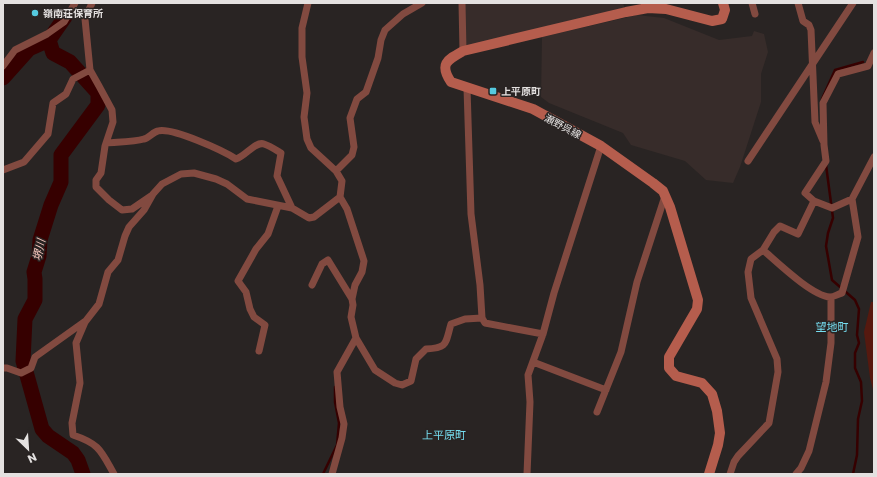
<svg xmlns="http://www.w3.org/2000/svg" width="877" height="477" font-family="Poppins,'Noto Sans JP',sans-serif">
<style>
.built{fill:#372c2a}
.green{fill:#56190f}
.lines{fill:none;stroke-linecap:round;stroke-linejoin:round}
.stream{stroke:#360000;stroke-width:2.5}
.river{stroke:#360000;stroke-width:15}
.street{stroke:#824a40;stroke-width:7}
.secondary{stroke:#b55d4d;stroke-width:10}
.poi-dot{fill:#55cadf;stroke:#292423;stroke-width:1.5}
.labels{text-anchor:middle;stroke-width:3;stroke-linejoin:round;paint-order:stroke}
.poi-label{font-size:10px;font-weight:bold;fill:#e4e1e0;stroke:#292423;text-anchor:start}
.street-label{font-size:10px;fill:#e4e1e0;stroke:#292423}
.water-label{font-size:11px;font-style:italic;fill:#f7c6bd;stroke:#292423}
.neighbourhood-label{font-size:11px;fill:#76def1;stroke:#292423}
</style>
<rect width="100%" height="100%" fill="#292423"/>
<!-- built -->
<path class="built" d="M464 3H623L625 9 464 48Z
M637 15 664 18 719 40 752 36 754 31 764 34 768 52 761 74V102L740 167 733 183 706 180 685 161 631 145 623 133 549 103 541 97 542 37Z"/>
<!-- green -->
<path class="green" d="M871 302H874V393L870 378 864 332Z"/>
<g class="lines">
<!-- stream -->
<path class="stream" d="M822 99 835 70 863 62
M826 165 833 218 828 233 826 246 832 280 855 300 859 309 857 335 859 343 855 353V368L861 382 862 401 858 419 857 455 853 474
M323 474 337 445 339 423 335 402V387"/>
<!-- river -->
<path class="river" d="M65 17 49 40 53 53 70 62 98 93V105L61 155V182L51 205 40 240 39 256 34 272 35 279V300L25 319 23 361 42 429 48 436 73 453 78 460 83 474
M3 78 29 49 49 40"/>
<!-- street -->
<path class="street" d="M92 3 85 19 90 70 99 86 112 110 113 122 105 146 101 173 96 180V187L109 200 122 210 132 209 151 196
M462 3 463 51
M752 3 755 14
M798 3 803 21 809 25 811 30 815 122 823 141
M3 66 15 50 47 34 64 22 75 3
M467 88 471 214 480 285 482 318 485 323 543 334
M107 143C118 142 134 142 144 139 149 138 153 132 158 131 172 127 224 151 236 159 246 156 255 141 264 144 270 146 276 150 281 153L277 176 292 208
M748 161 853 3
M3 170 24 162 48 134 53 103 66 94 73 79 90 70
M336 171 352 155 354 147 350 118 357 99 366 92 378 58 381 40 385 30 403 14 422 3
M340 197 347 209 364 261 362 272 355 285 352 299 353 305 351 317 356 338 375 370 395 383 402 385 411 381 416 359 426 349C448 348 445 344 451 324L465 319 482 318
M852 199 832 208 814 201 805 193 826 161 824 145 823 103 838 74 868 66 874 53
M763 250C777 262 812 296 830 297 834 297 838 294 842 293L858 237 852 199 874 157
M312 285 322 264 328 260 352 299
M259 351 265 325 254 317 250 309 246 292 238 281 256 249 268 234 278 206
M533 362 606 390
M3 368H7L21 373 31 368 35 357 84 322
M597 412 621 352 637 282 665 196
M114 474C101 451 100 444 73 435L72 423 80 383 76 343 85 322 99 304 108 272 118 260 125 236 129 227 144 210 153 194 162 184 181 174 194 173 216 179 227 184 247 199 292 208 309 218 314 217 340 197 342 181 336 171 311 148 307 139 304 117 307 93 302 57V28L308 3
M332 474 342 438 344 424 340 407 337 372 356 338
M527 474 530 402 528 375 543 334 554 293 601 146
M730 474 734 462 738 456 769 423 778 372 777 359 751 298 748 272 751 259 763 250 774 232 780 226 798 234 814 201
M796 474 801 468 809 451 826 382 831 343V297"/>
<!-- secondary -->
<path class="secondary" d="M709 474 718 445 720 433 717 411 712 394 702 383 676 376 669 368V357L697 309 698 300 670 207 663 191 653 183 601 146 533 109 451 82C439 64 447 60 463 51L626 12 648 8 666 9 712 21 722 19 725 10 723 3"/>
</g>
<!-- markers -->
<g class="poi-dot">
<circle cx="35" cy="13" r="4"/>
<rect x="489" y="87" width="8" height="8" rx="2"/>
</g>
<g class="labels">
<!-- poi labels -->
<g class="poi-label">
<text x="43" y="17">嶺南荘保育所</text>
<text x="501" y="95">上平原町</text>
</g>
<!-- street labels -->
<g class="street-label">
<text transform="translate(563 126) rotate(28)" y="4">瀬野呉線</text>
</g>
<!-- water labels -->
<g class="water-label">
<text transform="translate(39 250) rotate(-79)" y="4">堺川</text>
</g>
<!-- neighbourhood labels -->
<g class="neighbourhood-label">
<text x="832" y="331">望地町</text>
<text x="444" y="439">上平原町</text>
</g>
</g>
<!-- border -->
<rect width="877" height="477" fill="none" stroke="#e4e1e0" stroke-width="8"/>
<!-- north arrow -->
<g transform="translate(28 449) rotate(155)" stroke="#292423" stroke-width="3" paint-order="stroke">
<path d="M0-3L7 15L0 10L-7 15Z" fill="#e4e1e0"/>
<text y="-6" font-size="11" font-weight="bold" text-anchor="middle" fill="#e4e1e0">N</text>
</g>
</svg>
